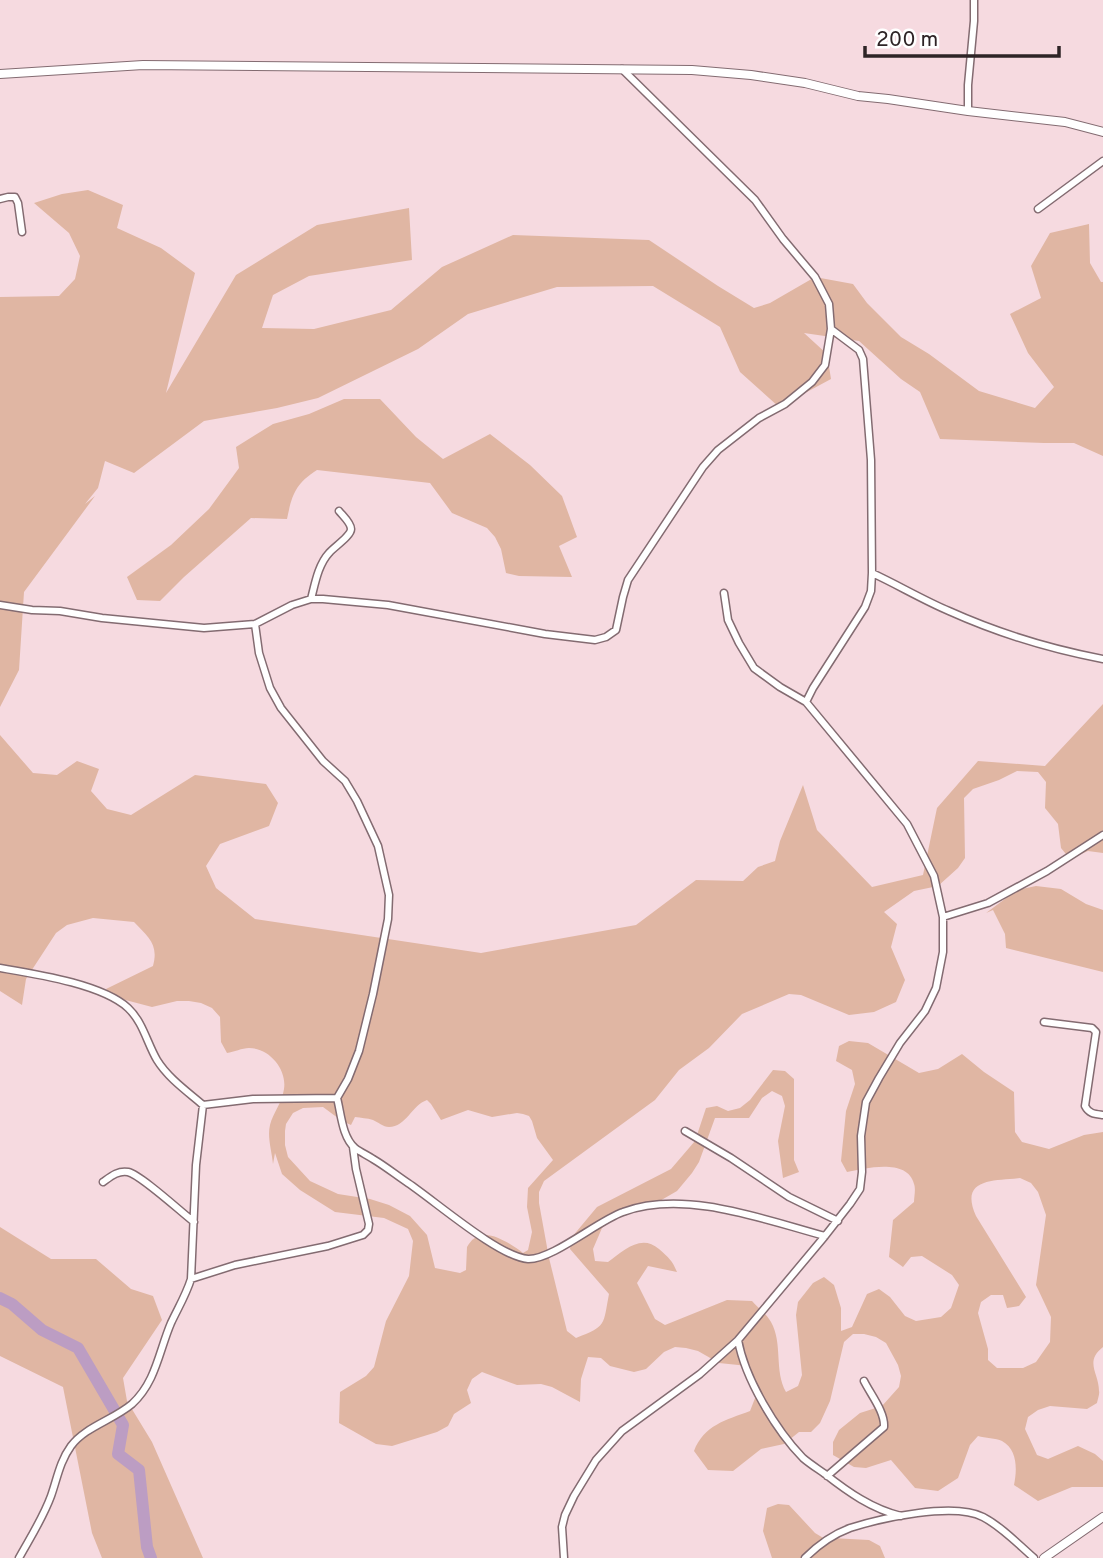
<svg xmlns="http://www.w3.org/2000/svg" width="1103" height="1558" font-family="Overpass,sans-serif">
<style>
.green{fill:#e0b6a3;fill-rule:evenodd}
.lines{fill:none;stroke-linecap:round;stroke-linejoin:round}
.river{stroke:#bc9dc3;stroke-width:12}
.minor-casing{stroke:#836b71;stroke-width:9}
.tertiary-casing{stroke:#836b71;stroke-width:10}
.minor{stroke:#fff;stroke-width:6}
.tertiary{stroke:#fff;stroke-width:8}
</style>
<rect width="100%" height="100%" fill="#f6dae0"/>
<!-- green -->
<path class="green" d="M88 190 123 205 117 228 161 248 195 273 166 393 236 275 317 225 409 208 412 260 309 276 273 295 262 328 314 329 391 310 442 267 513 235 649 240 718 286 754 308 770 303 815 277 853 284 867 303 901 337 929 354 979 391 1035 408 1054 387 1028 353 1010 314 1041 298 1031 266 1050 233 1089 224 1090 263 1101 282H1103V456L1074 443H1044L940 439 920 392 901 379 859 341 804 333 827 354 831 379 779 407 740 372 720 327 653 286 557 287 468 314 418 349 318 398 277 408 204 421 134 473 105 461 98 488 85 504 95 496 24 592 19 670 0 707V297L59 296 75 279 80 256 69 233 34 203 62 194Z
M344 399H380L416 437 443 459 490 434 530 465 562 496 577 537 559 546 572 577 519 576 506 573 501 549 495 537 487 528 452 513 430 483 317 470C295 484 292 495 287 519L251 518 184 577 160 601 137 600 127 577 171 545 209 509 239 468 236 447 273 424 309 414Z
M1103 704V853L1088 851 1070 859 1061 848 1058 824 1045 808 1046 782 1038 772 1017 771 999 780 973 789 964 798 965 858 958 868 938 886 914 891 884 912 897 924 891 947 905 980 896 1002 874 1012 849 1015 801 995 789 994 742 1014 709 1048 679 1070 655 1100 544 1181 539 1192V1203L549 1258 567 1331 576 1338C607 1326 603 1325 609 1294L570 1249 572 1237 597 1207 671 1169 695 1141 706 1108 717 1106 728 1111 740 1108 750 1100 773 1070 785 1071 794 1079V1160L799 1172 783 1178 778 1141 785 1106 782 1096 772 1091 762 1098 749 1118H715L699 1162 692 1173 677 1191 651 1206 620 1212 602 1228 593 1249 595 1261 608 1262C623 1251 641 1233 659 1249 669 1258 672 1260 677 1272L648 1266 637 1283 655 1319 665 1325 727 1300 752 1301C758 1308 767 1314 771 1322 783 1343 774 1371 786 1392L798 1386 802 1375 796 1315 798 1302 813 1283 824 1277 834 1285 841 1308V1331L852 1327 867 1294 879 1289 890 1297 905 1316 916 1321 941 1317 951 1308 959 1285 952 1275 922 1256 911 1257 903 1267 889 1257 893 1220 914 1202C914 1197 916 1189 914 1184 908 1158 866 1168 847 1172L841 1161 846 1111 855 1084 852 1070 836 1061 839 1046 849 1041 868 1043 919 1073 938 1069 962 1054 984 1072 1014 1092 1015 1132 1022 1142 1049 1149 1084 1135 1103 1132V1347C1084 1362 1099 1373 1099 1391 1100 1393 1097 1402 1097 1403L1087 1409 1050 1406 1038 1410 1028 1417 1025 1429 1037 1455 1048 1459 1078 1446 1095 1454 1103 1461V1487H1072L1038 1501 1014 1485C1017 1470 1018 1450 1002 1441 996 1438 985 1438 978 1436L970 1445 958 1478 938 1491 915 1488 891 1460 866 1468 854 1467 833 1455V1442L839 1430 860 1413 882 1406 899 1387 901 1376 898 1365 886 1343 876 1337 864 1334H853L844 1342 830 1401 820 1423 811 1432H799L784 1444 761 1449 733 1471 708 1470 694 1451C704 1425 726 1420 750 1411L759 1388 748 1366 719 1363 698 1351 686 1348 675 1347 664 1352 646 1369 634 1372 610 1366 601 1358 588 1357 581 1379 580 1402 552 1387 541 1384 517 1385 482 1372 472 1379 467 1390 471 1403 454 1414 448 1426 437 1432 392 1446 376 1444 339 1423 340 1392 366 1376 374 1367 386 1321 409 1276 413 1241 408 1229 384 1218 335 1212 300 1190 282 1174 275 1153 273 1164C272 1152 267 1137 270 1125 273 1113 282 1103 284 1089 287 1070 270 1048 249 1048 242 1048 234 1052 227 1053L221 1042 220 1017 212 1008 201 1003 189 1001H177L152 1007 114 997 106 989 153 966C159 944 148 937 134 922L93 918 67 925 56 933 26 979 22 1005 0 991V735L33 773 57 775 77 761 99 769 91 791 107 809 131 815 195 775 266 784 278 803 269 826 220 844 206 866 216 888 255 919 481 953 636 925 696 880 743 881 758 867 775 861 780 841 803 785 817 830 872 887 923 875 937 808 978 761 1045 766ZM427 1100 431 1104 441 1120 468 1110 492 1117 517 1113 523 1114 529 1116 532 1121 537 1138 553 1160 528 1188 527 1207 532 1232 528 1250 523 1253C512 1245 489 1228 475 1238 471 1240 469 1244 467 1247L466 1270 460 1273 435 1268 427 1235 410 1216 389 1205 370 1199 338 1194 310 1181 288 1157 285 1145V1131L286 1124 293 1113 303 1108 323 1107 342 1121 351 1125 355 1117C361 1118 367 1118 373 1120 378 1122 383 1127 389 1127 406 1127 412 1105 427 1100ZM1020 1178 1031 1183 1038 1192 1046 1215 1036 1285 1051 1317 1050 1342 1036 1362 1023 1368H997L988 1360V1349L978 1313 981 1302 991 1295H1003L1007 1308 1019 1306 1026 1297 976 1216C959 1178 993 1181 1020 1178Z
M1036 886 1061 889 1086 904 1103 910V972L1006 948 1005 934 993 910 986 913 1017 890Z
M0 1227 51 1259H96L131 1289 153 1296 162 1320 123 1378 127 1401 152 1442 203 1558H102L92 1533 63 1387 0 1356Z
M778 1504 789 1505 815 1533 825 1539 831 1538 869 1540 880 1546 885 1558H772L763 1531 767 1508Z"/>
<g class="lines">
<!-- river -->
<path class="river" d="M0 1298 12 1304 42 1330 78 1348 123 1425 118 1454 139 1470 147 1547 151 1558"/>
<defs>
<path id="minor" d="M968 111V85L974 21V0
M0 199 8 197H15L18 203 22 232
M1038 209 1103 161
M872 573C898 585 923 600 949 611 998 633 1050 649 1103 659
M724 593 728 620 739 643 754 668 780 687 806 702
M311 599C315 584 318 565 329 553 334 547 351 536 351 529 351 523 343 516 339 511
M0 605 32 610 60 611 102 618 204 628 255 624 292 605 311 599H323L388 605 545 634 595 640 606 637 616 630 623 597 628 580 703 467 718 450 759 418 785 404 812 382 825 365 831 329 829 304 815 277 783 239 755 200 622 69
M943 917 988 903 1047 871 1103 835
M0 968C35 974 102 984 128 1008 143 1022 147 1043 157 1060 168 1078 188 1092 203 1105
M1044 1022 1092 1028 1096 1032 1085 1106C1089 1114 1095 1114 1103 1115
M337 1098C341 1113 342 1137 355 1148 360 1152 367 1155 373 1159 385 1166 396 1175 408 1183 435 1201 499 1257 528 1259 552 1260 599 1220 623 1212 685 1189 765 1220 825 1236
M685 1131 731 1158 789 1197 838 1221
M103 1182C110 1177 118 1170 128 1172 141 1175 181 1212 194 1222
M191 1279 235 1265 328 1246 363 1235 368 1230 369 1224 356 1169 353 1147
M738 1340C745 1379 776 1430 803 1458 810 1464 818 1469 825 1474 848 1492 872 1509 901 1516
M827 1476 884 1427C885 1412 871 1395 864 1381
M19 1558C30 1538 43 1518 51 1496 57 1479 60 1461 71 1446 85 1427 113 1420 132 1404 156 1382 159 1351 171 1323 178 1308 186 1295 191 1279L196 1165 203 1105 253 1099 337 1098 348 1079 359 1051 373 994 388 919 389 895 378 846 357 801 345 781 323 761 281 708 270 688 259 653 255 624
M564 1558 562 1527 565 1515 574 1496 596 1460 622 1431 700 1374 738 1340 825 1236 850 1204 860 1189 862 1172 861 1136 866 1102 879 1078 900 1043 925 1011 936 988 943 952V917L934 876 907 824 806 702 813 688 865 607 871 591 872 573 871 460 863 359 859 350 831 329
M805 1558C817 1546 834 1534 850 1528 881 1518 954 1502 983 1517 1002 1527 1018 1544 1034 1558"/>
<path id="tertiary" d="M0 74 143 65 692 70 751 75 805 83 858 96 888 99 968 111 1065 122 1103 132
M1044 1558 1103 1517"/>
</defs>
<!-- minor casing -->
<use href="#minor" class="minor-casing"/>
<!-- tertiary casing -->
<use href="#tertiary" class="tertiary-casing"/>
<!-- minor -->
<use href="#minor" class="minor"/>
<!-- tertiary -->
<use href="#tertiary" class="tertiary"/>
</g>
<!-- scale -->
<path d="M865 46v10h194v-10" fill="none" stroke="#2e2426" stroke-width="3.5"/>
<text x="876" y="46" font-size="21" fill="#2e2426" stroke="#ffffff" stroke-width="5" paint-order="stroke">200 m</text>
</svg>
